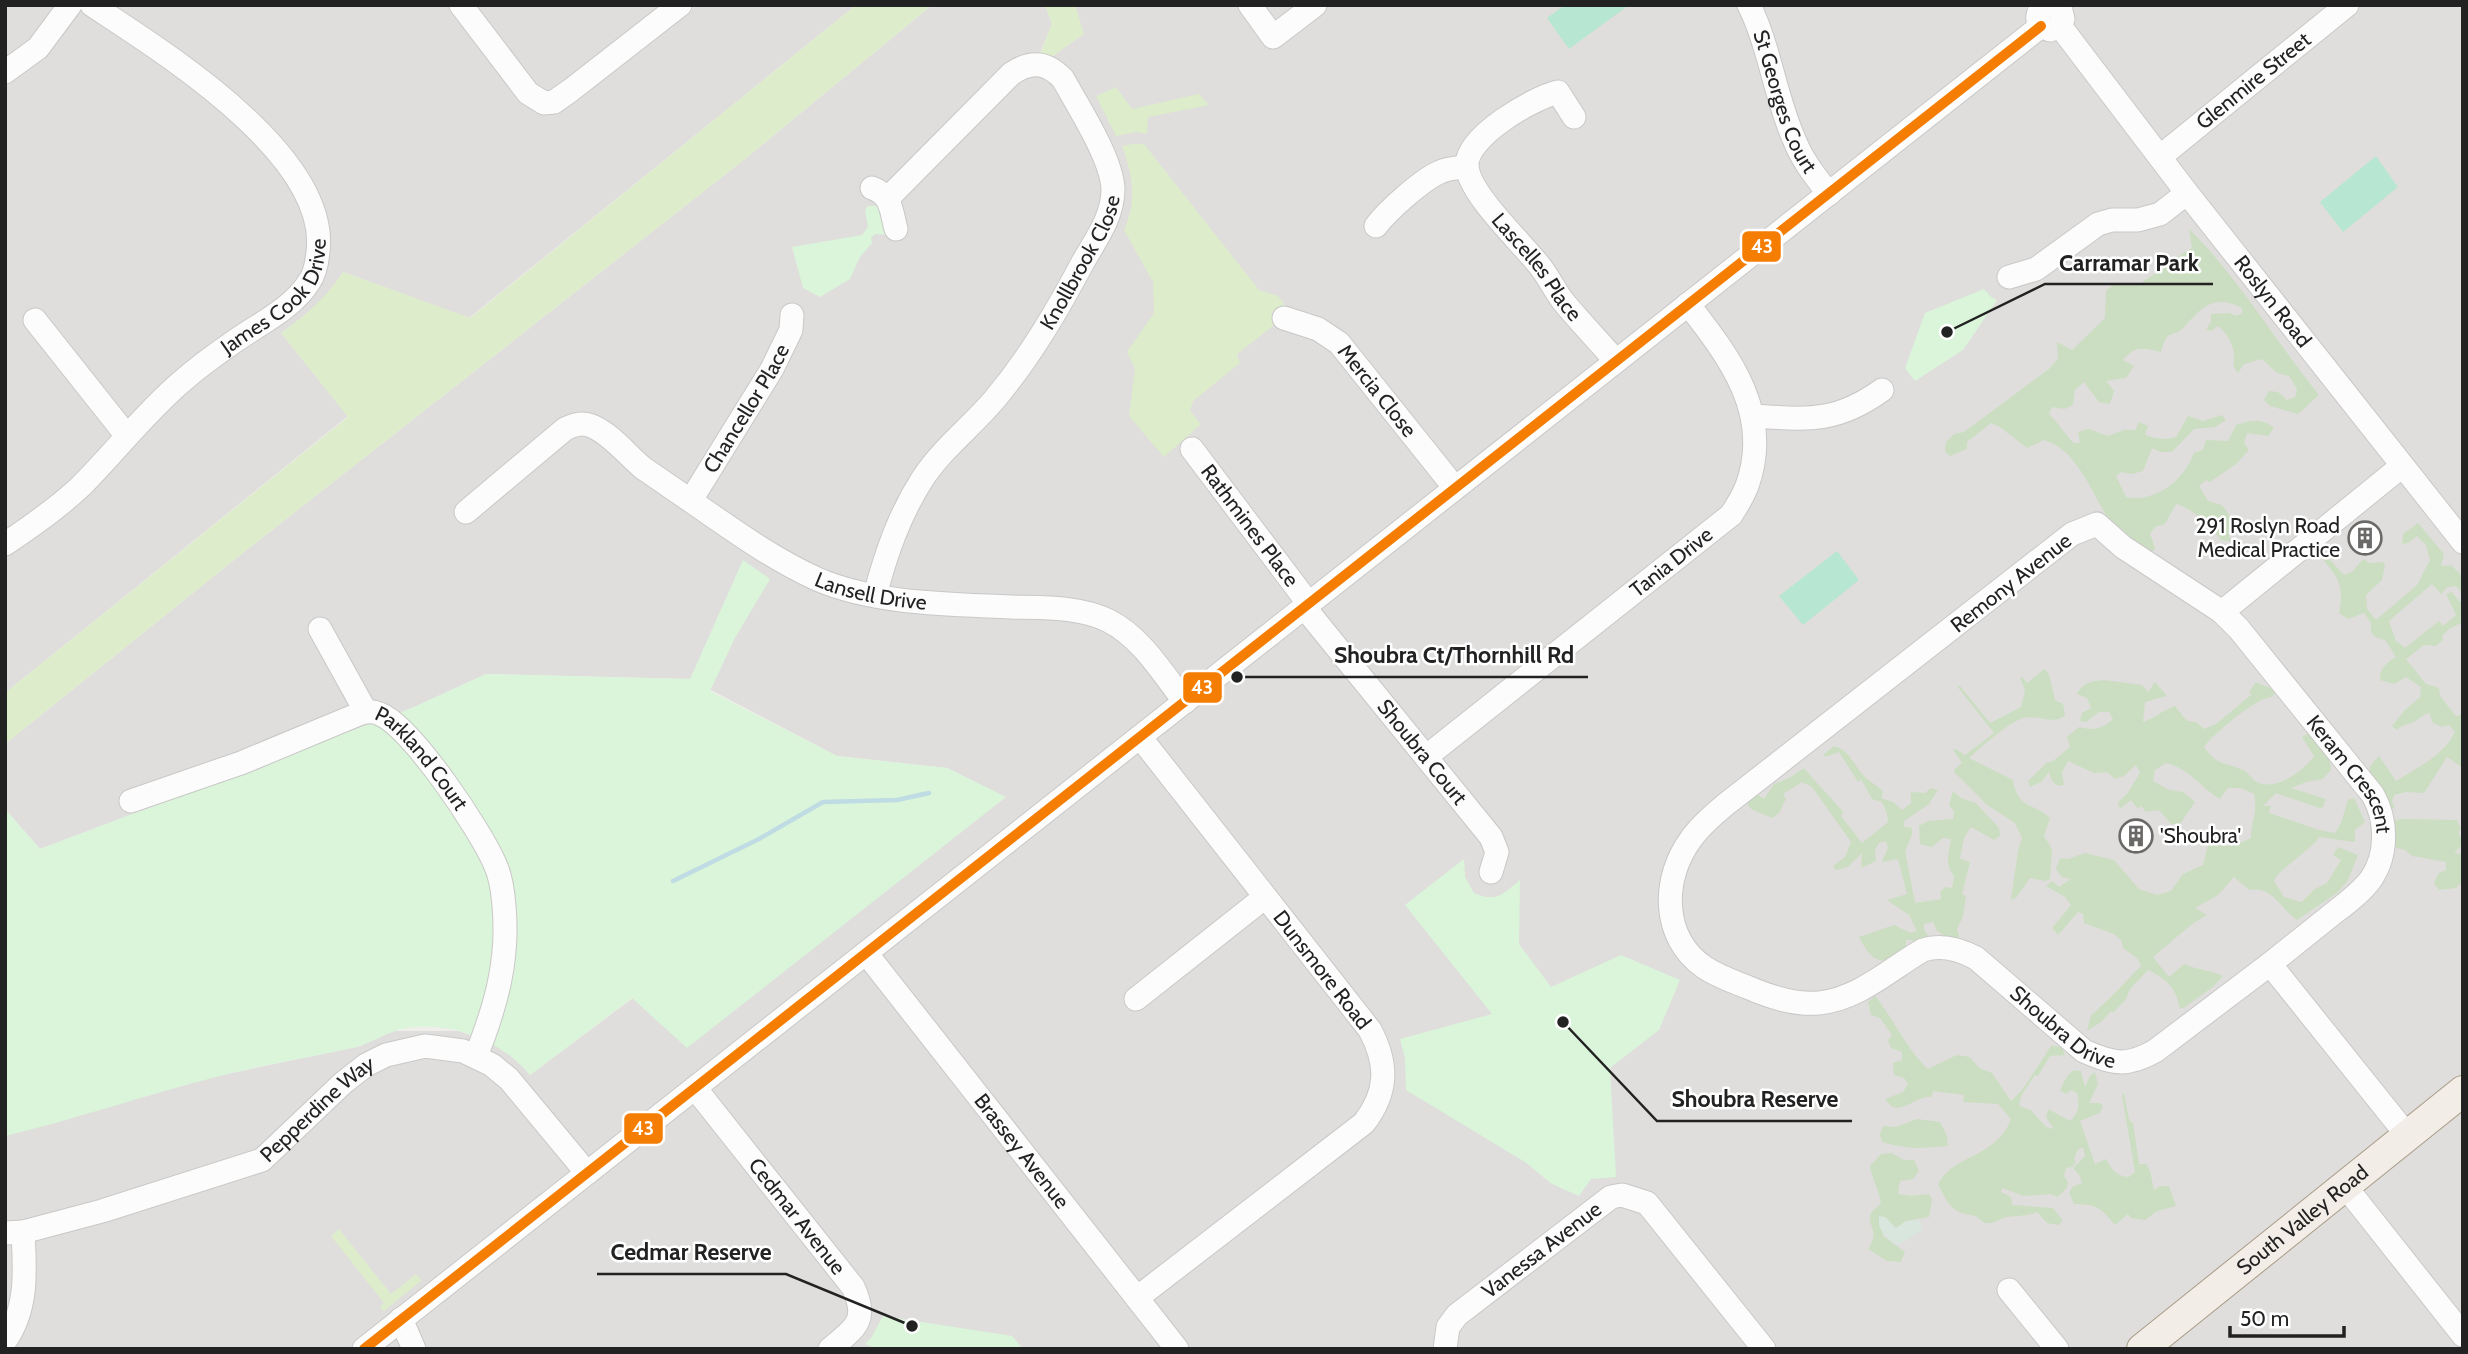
<svg xmlns="http://www.w3.org/2000/svg" width="2468" height="1354" font-family="Cabin,sans-serif">
<style>
.residential{fill:#dfdedc}
.grass{fill:#ddeccb}
.forest{fill:#cbdec1}
.wetland{fill:#d9e6de}
.park{fill:#daf5da}
.pitch{fill:#b7e6d2}
.lines{fill:none;stroke-linecap:round;stroke-linejoin:round}
.stream{stroke:#bfdbe3;stroke-width:4.5}
.minor-casing{stroke:#c9c8c7;stroke-width:25}
.major-casing{stroke:#a79c86;stroke-width:32}
.minor{stroke:#fdfcfc;stroke-width:23}
.major{stroke:#f3ede7;stroke-width:30}
.bus-1-casing{stroke:#fff;stroke-width:16}
.bus-1{stroke:#f47d02;stroke-width:10}
.labels{text-anchor:middle;stroke-width:5;stroke-linejoin:round;paint-order:stroke}
.street-label{font-size:21px;fill:#222;stroke:#fff}
.poi-label{font-size:21px;fill:#222;stroke:#fff;text-anchor:end}
.leader{fill:none;stroke:#222;stroke-width:2.5}
.callout-dot{fill:#222;stroke:#fff;stroke-width:2.5}
.callout-label{font-size:23px;text-anchor:middle;font-weight:bold;fill:#222;stroke:#fff;stroke-width:5;stroke-linejoin:round;paint-order:stroke}
.line-badge{stroke:#fff;stroke-width:2.5}
.badge-label{font-size:19px;text-anchor:middle;font-weight:bold;fill:#fff}
</style>
<rect width="100%" height="100%" fill="#f0eeeb"/>
<!-- residential -->
<path class="residential" d="M5 5H856L469 318 343 272 331 290 312 310 281 333 348 416 5 693Z
M932 5H1045L1052 24 1040 53 1053 56 1083 34 1075 5H2463V1349H5V1136L217 1076 361 1046 389 1031H459L496 1045 515 1057 530 1075 633 998 1005 797 947 768 837 756 690 679 486 674 412 708 40 849 5 809V744L239 556 745 159Z"/>
<!-- grass -->
<path class="grass" d="M856 5H932L745 159 239 556 5 744V693L348 417 281 333C306 315 326 298 343 272L470 318Z
M1045 5H1075L1084 34 1053 56 1040 54 1052 24Z
M1116 87 1132 109 1199 94 1209 105 1148 117 1147 134 1136 132 1116 136 1096 96Z
M1133 144H1144L1259 290 1278 296 1288 309 1278 322 1237 354 1240 363 1193 401 1190 411 1201 424 1164 457 1129 416 1135 369 1127 352 1154 313 1153 282 1124 230C1137 201 1133 175 1122 146Z
M339 1229 391 1294 416 1274 422 1280 384 1311 380 1307 384 1303 331 1236Z"/>
<!-- forest -->
<path class="forest" d="M2189 229C2239 278 2275 341 2319 395L2298 414 2270 406 2264 400 2269 391 2278 392 2287 400 2295 397 2297 389 2289 376 2277 373 2262 359 2244 364 2238 373 2233 366C2237 351 2230 336 2218 326L2211 331 2206 329 2211 322V314L2229 313 2237 316 2242 313V308C2215 294 2202 306 2185 326 2173 340 2168 325 2161 352 2143 348 2135 345 2123 360L2134 366 2126 378 2106 381 2114 391 2110 404 2099 402 2084 382 2075 390 2073 405 2065 409 2052 407 2049 414C2059 423 2064 434 2074 443H2080L2078 432 2089 429 2108 436 2124 430H2135L2139 422 2148 426 2145 435C2156 439 2164 440 2176 437L2188 416 2203 421 2222 415 2226 420 2215 427 2194 429 2172 452H2161L2152 448 2143 471 2132 474 2121 472 2116 476 2126 497C2156 503 2184 480 2194 453L2203 450 2206 440 2228 441 2236 425C2251 420 2262 418 2274 428L2268 436 2247 433 2244 443 2249 450 2236 464 2210 482 2206 480 2199 486 2208 501 2222 505 2235 523 2228 532 2231 541 2221 540C2209 525 2194 509 2176 504L2165 524 2155 527 2150 534 2155 548 2148 558C2136 547 2121 537 2112 524 2092 496 2079 450 2044 440L2027 448 2000 427 1991 423 1967 442V449L1950 456 1945 452 1946 442 1954 434 1964 432 2049 369 2058 359 2057 342 2072 350 2105 318 2106 290 2114 285H2139C2146 279 2151 276 2158 272 2171 265 2179 254 2192 248Z
M2418 523 2444 554 2441 566 2451 565 2463 577V594L2456 586 2448 587 2441 594 2432 584 2389 621 2396 641 2405 648 2439 621 2443 626 2456 615 2446 594 2452 592 2459 601 2463 602V622L2449 629 2442 636 2443 640 2436 646 2424 645 2406 659 2426 684 2439 688 2440 696 2456 716 2463 714V768L2447 757 2424 793 2406 792 2394 795 2392 801 2395 809 2390 808 2370 776V766L2379 756 2396 781C2417 768 2444 755 2455 732L2449 725 2442 727 2433 723 2429 713C2422 715 2421 718 2415 721 2408 725 2403 724 2397 730L2392 726 2405 710 2420 697 2421 687 2406 677 2394 684 2380 680C2379 668 2388 662 2396 657L2385 640 2375 637 2371 632V623L2364 613 2348 619 2339 613C2345 581 2337 578 2319 554L2322 551 2344 575 2352 572 2363 559 2370 563 2383 562 2385 565 2382 580 2366 595 2367 609 2376 620 2417 585 2430 560 2426 545 2417 536 2408 543 2402 544 2403 534Z
M2044 669 2049 674 2055 700 2063 704 2065 715C2055 726 2037 714 2023 718 2006 724 1983 746 1969 758L2013 780C2018 810 2033 802 2050 818L2044 836 2052 849 2050 879 2045 881 2030 878 2016 898 2011 900 2018 851 2022 838 2015 823 1987 805 1954 772V770L1962 763 1953 750 1956 749 1965 755 1994 733 1957 686H1960L1990 723 2021 707 2025 690 2020 678 2022 677 2027 683Z
M2104 680 2142 685 2148 692 2155 682 2167 696 2145 702 2143 722C2155 718 2163 710 2175 706L2187 721 2196 722 2204 729 2216 724 2251 695 2249 692 2256 682 2277 691 2272 697C2258 696 2212 735 2204 747 2217 765 2222 762 2241 769 2248 771 2251 779 2257 782 2276 792 2304 770 2314 756L2302 737 2309 733 2328 751 2331 770 2323 779 2306 782 2291 788 2326 799 2323 807 2319 808 2276 793 2263 806H2271L2269 813 2319 830 2335 833 2341 823 2348 800 2354 798 2365 822 2355 830V842L2319 837 2316 842 2278 874 2274 881 2284 897 2301 902 2315 889 2327 883 2341 860 2333 855 2338 847 2358 855 2348 880 2337 893 2297 920C2279 908 2274 886 2249 890L2234 877 2218 895 2195 908 2207 915 2192 924 2153 957 2169 977 2184 964C2197 970 2210 970 2223 976L2214 986 2185 1007 2180 1009C2176 988 2167 979 2148 970L2130 989 2126 999 2113 1013 2111 1011 2101 1022 2087 1031 2091 1015C2097 1012 2132 975 2141 966L2138 959 2123 948 2121 940 2114 934 2084 923 2083 914 2078 912 2058 935 2052 928 2071 905 2065 897 2046 886 2052 881 2059 887 2071 879 2062 877 2056 869 2060 858 2068 859 2085 853 2114 860 2139 889 2157 895 2171 891 2183 874 2203 865 2208 845 2233 846 2251 838C2251 818 2258 816 2254 794L2241 788H2228L2220 799C2201 788 2190 769 2166 763L2155 770 2153 781 2169 790 2183 792 2195 802 2180 824H2171L2159 810 2146 812 2141 806 2138 809 2131 800 2120 809 2118 802 2127 794 2140 773 2136 765 2124 776 2115 779 2107 772 2094 773 2068 761 2062 772 2064 785 2058 786 2052 781 2049 772 2041 782 2030 787 2028 781 2046 763 2053 761 2070 747 2067 737 2079 727C2094 731 2102 729 2113 719L2109 712H2099L2086 722 2080 721 2082 713 2091 708 2087 698 2077 694C2083 682 2092 681 2104 680Z
M1834 746C1850 750 1854 766 1865 777 1871 783 1878 785 1883 792L1881 798 1893 802 1902 810 1911 803V792L1925 793 1931 788 1938 790 1929 804 1904 821V827L1912 828V835L1905 851 1915 903 1941 899 1940 892 1945 887 1952 888 1954 876C1944 863 1949 852 1951 839L1943 838 1932 847 1920 844 1919 826 1928 821 1953 819 1954 811 1949 805 1953 791 1961 798 1976 803 1999 828 2000 836 1994 840 1971 827 1964 838 1960 859 1970 862 1962 894 1966 896 1963 917 1957 929 1959 936 1956 943 1937 931 1933 922 1924 924V930L1929 937 1918 945 1912 940H1906V951C1883 968 1871 962 1859 937L1894 925 1911 933 1917 931 1909 915 1887 900 1907 894 1898 859 1882 862 1888 848 1886 841 1879 843 1875 850 1876 861 1861 868 1862 853 1848 867 1836 870 1833 866 1845 857 1851 842 1812 787 1802 782 1783 794 1786 799 1779 813 1772 818 1751 809 1745 801 1755 793 1764 799 1774 784 1789 778 1804 768C1817 784 1830 796 1843 812L1841 816 1862 843 1888 822 1887 813 1882 802 1872 799 1861 779 1858 782 1839 752 1825 757 1823 755Z
M2402 819 2457 820 2461 829 2458 831 2460 837 2463 836V844L2454 853 2463 854V881L2456 888 2439 890 2434 883 2438 874 2446 870V862L2412 856 2405 850 2392 847 2391 821Z
M1875 996C1894 1019 1906 1049 1928 1069L1957 1055 1970 1057 1979 1068 1992 1073 2011 1101 2023 1089 2051 1046 2062 1047 2065 1055 2050 1056 2038 1076 2035 1075 2021 1096 2019 1106 2031 1110 2046 1127 2054 1129 2046 1117 2048 1109 2070 1121C2079 1113 2080 1105 2077 1093L2071 1090 2066 1094 2060 1090 2067 1076 2074 1070 2081 1071 2085 1087 2090 1076 2095 1072 2098 1084 2089 1103H2100L2103 1106 2100 1113 2080 1121 2095 1164 2106 1159C2112 1170 2116 1176 2129 1177L2135 1172 2122 1095 2124 1093 2129 1120 2133 1123 2139 1164H2146L2150 1171 2154 1190 2160 1186H2169L2176 1206 2157 1211 2145 1220 2131 1218 2128 1214 2115 1225C2101 1208 2097 1204 2074 1204L2069 1193 2072 1187 2082 1183 2080 1176 2073 1168 2085 1156 2083 1148 2078 1149 2074 1159 2076 1162 2072 1167 2066 1168 2064 1176 2068 1182 2067 1188 2057 1197 2050 1194 2024 1196 2002 1188 2001 1192 2011 1197 2012 1205 2053 1208 2063 1221 2058 1225 2047 1223 2037 1212C2027 1216 2018 1216 2007 1217 1998 1219 1996 1224 1984 1223 1974 1212 1971 1217 1959 1212 1948 1207 1944 1195 1938 1185 1952 1154 1996 1159 2011 1119L1998 1104 1963 1102 1964 1095 1933 1091 1932 1097C1916 1095 1908 1111 1892 1107L1885 1099 1903 1092 1908 1084 1904 1078 1894 1075 1893 1063 1902 1060V1052L1891 1048 1888 1040 1892 1035 1880 1018 1871 1015 1868 1002Z
M1917 1119 1940 1122 1947 1136 1948 1146C1920 1148 1910 1150 1882 1142L1880 1134 1883 1126 1896 1127Z
M1892 1153 1904 1160H1914L1919 1171 1913 1179 1900 1181 1898 1194 1911 1196 1929 1194 1932 1199 1929 1217 1906 1221 1896 1228 1885 1217 1883 1236 1905 1252 1901 1262 1887 1261 1868 1249C1880 1230 1869 1230 1870 1216 1871 1211 1878 1207 1881 1203 1879 1190 1872 1179 1870 1166L1881 1154Z"/>
<!-- wetland -->
<path class="wetland" d="M1879 1216 1885 1217 1896 1228 1906 1221 1918 1220 1922 1225 1921 1231 1898 1245C1885 1237 1878 1232 1879 1216Z"/>
<!-- park -->
<path class="park" d="M868 206H882L888 235 875 234 871 238 872 243 860 257 850 279 820 297 803 288 792 247 862 235 868 227 865 210Z
M1984 289 1991 297 1997 300 1963 350 1915 381 1905 368 1925 313Z
M743 560 770 579 735 638 710 691 837 756 947 768 1006 797 687 1048 632 998 530 1075C503 1043 460 1024 417 1027 389 1028 376 1043 352 1048 307 1058 260 1065 216 1077 145 1095 76 1119 5 1136V809L40 849 412 708 486 674 690 679Z
M1464 859 1465 877 1474 893C1496 903 1503 894 1520 880L1519 944 1551 987 1621 955 1680 980 1659 1030 1610 1068 1616 1177 1591 1179 1579 1196 1552 1184 1525 1162 1406 1090 1405 1058 1400 1039 1492 1014 1405 905Z
M883 1316 1012 1336 1023 1349H877L865 1344 871 1338Z"/>
<!-- pitch -->
<path class="pitch" d="M1565 5H1629L1569 49 1547 18Z
M2376 156 2398 187 2343 232 2320 202Z
M1837 551 1859 580 1803 625 1779 596Z"/>
<g class="lines">
<!-- stream -->
<path class="stream" d="M673 881 759 839 823 802 897 800 929 793"/>
<defs>
<g id="minor">
<path d="M461 5 528 93 544 103 554 102 571 90 680 5"/>
<path d="M1250 5 1273 37 1315 5"/>
<path id="s1" d="M1749 5C1770 48 1775 96 1794 139 1802 160 1815 176 1829 194"/>
<path d="M2046 5C2038 10 2035 18 2041 26L2050 30 2060 26 2063 19 2061 11 2054 5"/>
<path id="s2" d="M2060 26 2187 193 2463 542"/>
<path d="M5 72 38 48 70 5"/>
<path id="s3" d="M1574 117 1558 92C1533 98 1465 137 1467 166 1469 194 1521 242 1539 265 1548 276 1554 289 1562 300 1579 321 1598 340 1615 360"/>
<path id="s4" d="M2161 156 2347 5"/>
<path d="M872 188C892 195 891 211 896 229"/>
<path d="M1376 226C1387 211 1423 179 1440 172 1448 168 1458 168 1467 167"/>
<path d="M2009 277 2036 269 2098 224 2112 220H2138L2160 214 2187 193"/>
<path id="s5" d="M1284 318 1318 329 1339 343 1455 488"/>
<path d="M35 320 127 436"/>
<path d="M1752 416C1806 419 1835 424 1882 390"/>
<path id="s6" d="M1192 449 1309 604"/>
<path id="s7" d="M2402 466 2222 612 2123 547 2097 524 2072 534 1725 805C1713 815 1700 826 1691 839 1662 878 1661 937 1704 967 1717 976 1732 981 1747 987 1770 997 1794 1005 1819 1003 1859 999 1890 969 1923 950 1941 944 1959 949 1976 958L2084 1051C2113 1064 2127 1067 2155 1051L2270 964 2407 1135"/>
<path id="s8" d="M691 500 772 369 791 330 792 315"/>
<path id="s9" d="M466 512 565 429C575 424 583 422 594 427 613 436 627 455 643 468 663 482 684 496 704 510 740 535 777 561 817 579 874 604 949 604 1010 607 1042 608 1080 606 1109 621 1141 637 1163 674 1185 702"/>
<path id="s10" d="M5 544C32 526 58 508 81 486 115 452 144 414 180 383 197 368 216 354 235 341 259 324 293 308 309 282 315 274 317 262 318 252 330 155 163 52 92 5"/>
<path id="s11" d="M875 595C886 554 899 515 923 478 942 449 971 427 994 400 1030 357 1057 311 1083 262 1096 239 1113 217 1113 189 1112 159 1078 106 1063 79 1047 62 1031 60 1011 74L888 198"/>
<path id="s12" d="M1304 607 1491 837 1497 852 1491 872"/>
<path id="s13" d="M2222 612 2239 629 2373 795C2387 820 2388 854 2371 879 2361 893 2344 905 2330 916 2310 932 2290 948 2270 964"/>
<path d="M320 629 366 712"/>
<path id="s14" d="M1427 756 1731 515C1737 506 1743 496 1747 486 1773 414 1730 358 1688 304"/>
<path id="s15" d="M131 801 241 763 359 714C366 711 373 711 380 714 412 727 481 831 495 864 501 877 503 892 504 906 509 960 496 1006 476 1056"/>
<path id="s16" d="M866 953 1177 1349"/>
<path d="M1136 999 1265 897"/>
<path id="s17" d="M695 1088 853 1287C869 1321 855 1328 830 1349"/>
<path d="M2345 1186 2463 1335"/>
<path id="s18" d="M5 1233 23 1232 102 1211 262 1160 343 1083 366 1065 386 1055 425 1046 463 1051 492 1065 509 1079 587 1173"/>
<path d="M2009 1290 2057 1349"/>
<path d="M1137 1298 1364 1123C1388 1092 1388 1064 1370 1030L1140 737"/>
<path d="M401 1319 414 1349"/>
<path d="M5 1341C28 1309 25 1270 23 1232"/>
<path d="M364 1349 2041 26"/>
<path id="s19" d="M1445 1349 1448 1327 1457 1315 1611 1197 1622 1195 1647 1203 1764 1349"/>
</g>
<g id="major">
<path id="s20" d="M2142 1349 2463 1091"/>
</g>
</defs>
<!-- minor casing -->
<use href="#minor" class="minor-casing"/>
<!-- major casing -->
<use href="#major" class="major-casing"/>
<!-- minor -->
<use href="#minor" class="minor"/>
<!-- major -->
<use href="#major" class="major"/>
<defs>
<path id="bus-1" d="M364 1349 2041 26"/>
</defs>
<!-- bus-1 casing -->
<use href="#bus-1" class="bus-1-casing"/>
<!-- bus-1 -->
<use href="#bus-1" class="bus-1"/>
</g>
<!-- icons -->
<defs>
<symbol id="building-ring" viewBox="-11 -11 22 22"><circle r="9.5" fill="#fff" stroke="#6a6968" stroke-width="1.5"/><path d="M-4-6H4V6H1V3H-1V6H-4ZM-2.5-4.3h1.7v1.8h-1.7ZM.8-4.3h1.7v1.8H.8ZM-2.5-1h1.7V.8h-1.7ZM.8-1h1.7V.8H.8Z" fill="#6a6968"/></symbol>
</defs>
<g fill-rule="evenodd">
<use href="#building-ring" x="2346" y="519" width="38" height="38"/>
<use href="#building-ring" x="2117" y="817" width="38" height="38"/>
</g>
<g class="labels">
<!-- street labels -->
<g class="street-label">
<text dy="7" stroke="none"><textPath href="#s4" startOffset="119">Glenmire Street</textPath></text>
<text dy="7" stroke="none"><textPath href="#s1" startOffset="103">St Georges Court</textPath></text>
<text dy="7" stroke="none"><textPath href="#s11" startOffset="396">Knollbrook Close</textPath></text>
<text dy="7" stroke="none"><textPath href="#s3" startOffset="276">Lascelles Place</textPath></text>
<text dy="7" stroke="none"><textPath href="#s10" startOffset="371">James Cook Drive</textPath></text>
<text dy="7" stroke="none"><textPath href="#s2" startOffset="348">Roslyn Road</textPath></text>
<text dy="7" stroke="none"><textPath href="#s5" startOffset="122">Mercia Close</textPath></text>
<text dy="7" stroke="none"><textPath href="#s8" startOffset="107">Chancellor Place</textPath></text>
<text dy="7" stroke="none"><textPath href="#s6" startOffset="96">Rathmines Place</textPath></text>
<text dy="7" stroke="none"><textPath href="#s14" startOffset="312">Tania Drive</textPath></text>
<text transform="translate(2011 583) rotate(-38)" y="7">Remony Avenue</text>
<text dy="7" stroke="none"><textPath href="#s9" startOffset="486">Lansell Drive</textPath></text>
<text dy="7" stroke="none"><textPath href="#s12" startOffset="187">Shoubra Court</textPath></text>
<text dy="7" stroke="none"><textPath href="#s15" startOffset="327">Parkland Court</textPath></text>
<text dy="7" stroke="none"><textPath href="#s13" startOffset="208">Keram Crescent</textPath></text>
<text transform="translate(1322 970) rotate(52)" y="7">Dunsmore Road</text>
<text dy="7" stroke="none"><textPath href="#s7" startOffset="1451">Shoubra Drive</textPath></text>
<text dy="7" stroke="none"><textPath href="#s18" startOffset="343">Pepperdine Way</textPath></text>
<text dy="7" stroke="none"><textPath href="#s16" startOffset="252">Brassey Avenue</textPath></text>
<text dy="7" stroke="none"><textPath href="#s17" startOffset="164">Cedmar Avenue</textPath></text>
<text dy="7" stroke="none"><textPath href="#s20" startOffset="206">South Valley Road</textPath></text>
<text dy="7" stroke="none"><textPath href="#s19" startOffset="144">Vanessa Avenue</textPath></text>
</g>
<!-- poi labels -->
<g class="poi-label">
<text x="2340" y="533">291 Roslyn Road<tspan x="2340" dy="24">Medical Practice</tspan></text>
<text x="2160" y="843" text-anchor="start">'Shoubra'</text>
</g>
</g>
<!-- callouts -->
<path class="leader" d="M1947 332L2045 284H2213M1237 677L1320 677H1588M1563 1022L1657 1121H1852M912 1326L786 1274H597"/>
<g class="callout-dot">
<circle cx="1947" cy="332" r="7"/>
<circle cx="1237" cy="677" r="7"/>
<circle cx="1563" cy="1022" r="7"/>
<circle cx="912" cy="1326" r="7"/>
</g>
<g class="callout-label">
<text x="2129" y="271">Carramar Park</text>
<text x="1454" y="663">Shoubra Ct/Thornhill Rd</text>
<text x="1755" y="1107">Shoubra Reserve</text>
<text x="691" y="1260">Cedmar Reserve</text>
</g>
<g class="line-badge">
<rect x="1741" y="230" width="41" height="33" rx="7" fill="#f47d02"/>
<rect x="1182" y="671" width="41" height="33" rx="7" fill="#f47d02"/>
<rect x="623" y="1112" width="41" height="33" rx="7" fill="#f47d02"/>
</g>
<g class="badge-label">
<text x="1762" y="253">43</text>
<text x="1202" y="694">43</text>
<text x="643" y="1135">43</text>
</g>
<!-- border -->
<rect width="2468" height="1354" fill="none" stroke="#222222" stroke-width="14"/>
<!-- scale -->
<path d="M2230 1326v10h114v-10" fill="none" stroke="#222222" stroke-width="3.5"/>
<text x="2240" y="1326" font-size="21" fill="#222222" stroke="#ffffff" stroke-width="5" paint-order="stroke">50 m</text>
</svg>
